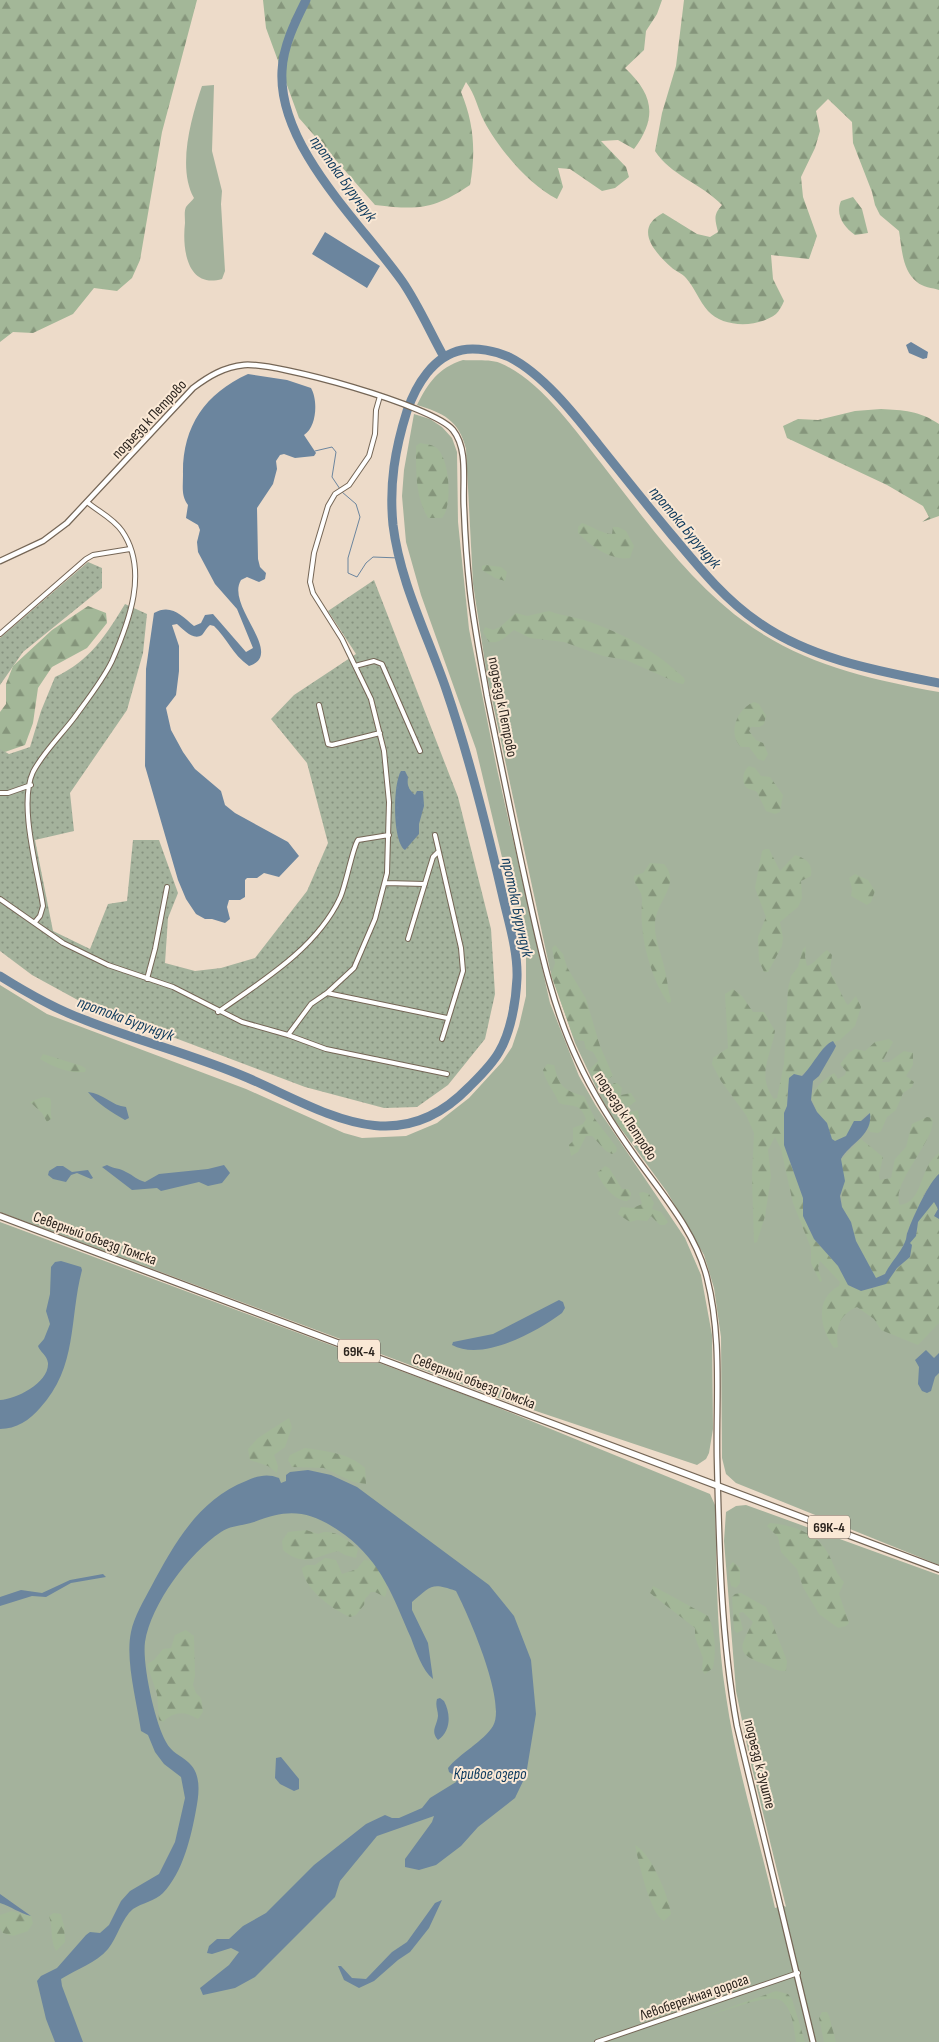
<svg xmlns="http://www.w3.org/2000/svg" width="939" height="2042" font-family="'Sofia Sans Condensed',sans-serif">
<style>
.green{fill:#a4b29c}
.forest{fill:url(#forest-firs)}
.garden{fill:url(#garden-dots)}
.water{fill:#6b859e}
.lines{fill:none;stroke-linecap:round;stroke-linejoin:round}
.stream{stroke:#6b859e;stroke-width:1}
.river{stroke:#6b859e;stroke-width:9}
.minor-casing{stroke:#756656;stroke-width:6}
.tertiary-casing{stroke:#756656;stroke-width:7}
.primary-casing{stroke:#756656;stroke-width:8}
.minor{stroke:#fff;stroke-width:4}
.tertiary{stroke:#fff;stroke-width:4.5}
.primary{stroke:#fff;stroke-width:5.5}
.labels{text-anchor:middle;stroke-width:4;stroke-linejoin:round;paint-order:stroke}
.shield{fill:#fae8d5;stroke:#695f55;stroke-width:1}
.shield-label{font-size:14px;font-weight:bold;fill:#2b241e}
.street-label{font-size:15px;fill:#2b241e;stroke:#fae8d5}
.water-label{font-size:16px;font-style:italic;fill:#0b385c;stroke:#fae8d5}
</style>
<defs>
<pattern id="forest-firs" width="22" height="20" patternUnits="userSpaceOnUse" patternTransform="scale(1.25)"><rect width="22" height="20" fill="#a3b798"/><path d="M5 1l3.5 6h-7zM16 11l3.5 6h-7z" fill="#85957b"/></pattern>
<pattern id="garden-dots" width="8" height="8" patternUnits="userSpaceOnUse" patternTransform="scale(1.25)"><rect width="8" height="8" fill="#a4b29c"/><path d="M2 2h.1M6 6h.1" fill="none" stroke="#86917f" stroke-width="1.8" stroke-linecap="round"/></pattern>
</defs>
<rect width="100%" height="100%" fill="#eddbc9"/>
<!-- green -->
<path class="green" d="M214 85 212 151 222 191 221 204 225 271 222 279C187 289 182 249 185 223 185 218 184 211 186 207 188 204 192 201 194 198 177 168 191 118 202 86Z
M463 360C474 361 490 359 500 363 540 380 575 430 601 463 644 518 686 578 742 620 801 664 869 679 939 692V1565L736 1483 726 1474 722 1458 721 1337 714 1288 704 1255 667 1192 610 1114 599 1094 575 1043 550 970 487 676 473 584 466 449C459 420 443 413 417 405 428 383 438 368 463 360Z
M414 414 430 419 442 427 452 438 457 452 458 522 469 629 497 769 550 1003 579 1076 596 1106 685 1238 701 1275 712 1335 713 1429 709 1453 706 1459 697 1465 509 1402 0 1212V985L47 1014 246 1089 344 1133 362 1138 406 1136 437 1123 469 1098 502 1062 512 1047 519 1026 526 996V957L476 749 421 595 406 542 402 496 404 470Z
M0 1222 487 1403 710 1494 715 1505C717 1569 716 1633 726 1696 736 1767 759 1837 775 1908L783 1905 786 1907 750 1760 736 1691 724 1541 726 1512 736 1506 746 1505 939 1575V2042H0Z"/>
<!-- forest -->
<path class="forest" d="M0 0H197L162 132 140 260 132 278 117 291 94 288 73 314 33 333 13 332 0 342Z
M263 0H662L657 14 646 31 644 50 625 68C653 94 658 117 634 149L618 140 601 141 626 167 629 177 615 188 602 191 570 169 558 168 563 187 557 199C529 185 498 148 484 121 477 107 476 96 466 82L461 92C474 123 476 152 470 185 433 210 418 210 375 205L299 118 266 28Z
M684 0H939V290C933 288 922 287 917 282 902 270 902 249 899 231L880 215 875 205 872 192 853 143 852 122 828 99 816 111 820 131 815 148 801 177 803 197 817 236 809 259 771 255 773 279 784 301C782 306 779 311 776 314 758 328 723 328 708 311 699 301 695 288 686 278 682 273 675 271 671 267 653 251 634 228 663 213L697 234 710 237 718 232C715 219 713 215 722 205 702 184 670 175 655 151L662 113 676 66Z
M853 197 862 209 868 233 855 235C844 227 835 215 841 201Z
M881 409C903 410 920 411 939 424V516L922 522 929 517 923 506 887 485 787 438 783 426 798 419 818 420 855 411Z
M420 443C424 444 431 444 435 447 450 455 453 506 442 518H428C415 496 416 471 416 446Z
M582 523C591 526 603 534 612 534L613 527H618L626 531 634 546 630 558C611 561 591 546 578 533V527Z
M486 565 501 567 507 572 505 581 495 578 482 570V566Z
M88 606 106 613 107 623 87 648 52 667 38 688 33 723 25 745 2 753 0 750V712L6 704V684L13 666 52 630Z
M549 611C562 616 577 617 590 622 626 635 657 652 684 678L685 681 683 684 678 683 626 660 603 656 564 642 530 638 514 630C505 637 500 644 489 642L483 632 485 627 493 630 500 627 516 613 527 616Z
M754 702 759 704 766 716 764 724 760 727H751L749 731 756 740 763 743 768 754 764 761 758 759 749 747H741C727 733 737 709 754 702Z
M749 766 755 768 761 776 770 777 783 795 780 812 775 814 766 811 757 792C754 790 751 790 749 789 740 785 743 770 749 766Z
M765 849H769L780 871 795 855C807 859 813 864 811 876L801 881 802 898 798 907 780 922 783 938 782 946 768 972H764L759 961 758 937 766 917 755 888 762 851Z
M650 863 664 864C682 884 655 902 655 924 654 941 664 959 666 976 668 984 668 991 671 999V1002L668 1003C653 981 644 951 642 925 641 916 642 907 642 898 641 889 633 884 634 876L643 873Z
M855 874 868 880 875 891 871 902 867 905 851 896 852 889 849 878Z
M555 945 563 954 567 967 586 999 600 1046 613 1076 608 1079 603 1072 594 1079 589 1070 598 1061 593 1052 586 1049 584 1041 577 1040 573 1036 551 975 555 963 552 948Z
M806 946 805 957 807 966C816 963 819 955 827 950L832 955 830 971 846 1003 848 1005 856 996 861 1007 855 1026 840 1040 826 1045 809 1069 788 1084 787 1106 784 1113V1145L803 1198V1216L814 1239 838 1266 848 1285C881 1299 887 1275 910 1257L912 1245 910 1243 917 1232 918 1222 934 1201 938 1209 935 1213 939 1219V1323L918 1345 881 1330 874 1319 857 1307C839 1314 835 1329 838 1347L834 1348C820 1329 814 1299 839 1286L840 1282 820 1261 818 1268 822 1281 820 1282 811 1263V1248L793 1203 781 1149 775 1137 768 1150 771 1177 765 1216 757 1242 754 1243 752 1178 754 1133 746 1115 721 1081 712 1064 713 1058 728 1048 725 994 733 989 742 996 753 1012H764L775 1031C771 1056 756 1075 774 1099L777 1098 784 1064 788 989 791 976 798 967 803 949Z
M889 1039 893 1042 882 1062H889L904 1051 913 1053V1065L906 1076 914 1082 912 1087 903 1093 896 1110 887 1117 881 1131 878 1133 870 1132 867 1127 871 1118 868 1113 846 1136 835 1141 832 1140 827 1123 817 1112 811 1096C818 1085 823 1080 834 1073L838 1079 845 1075 846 1071 840 1064 849 1053 855 1049 865 1051 875 1042Z
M43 1054 82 1066 86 1069 85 1072C70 1074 53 1067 40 1059Z
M547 1064 554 1065C559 1085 562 1090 584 1096L595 1119 617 1148 616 1152 612 1154 606 1151 592 1136H586L578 1152 571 1156 569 1145 573 1141V1128L583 1124 586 1119C579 1101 572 1108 559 1103 554 1091 546 1083 543 1070Z
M614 1083H617L622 1088 621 1095 631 1093 636 1101 628 1107 620 1101 613 1104 608 1088Z
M43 1097 50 1098C53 1104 49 1111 52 1118L47 1122 42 1113 30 1102Z
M638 1110 640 1128 626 1135 616 1121 618 1118 624 1120 627 1113Z
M927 1117 932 1118C939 1137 889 1184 900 1205 924 1202 919 1166 939 1153V1174L925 1192 907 1232 906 1241 885 1274 876 1278 856 1241 851 1222 842 1207 841 1160 861 1139 883 1157 879 1175 880 1180 891 1178 895 1159 906 1147 912 1124Z
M605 1166 609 1168 622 1189H628L631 1193 630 1199 627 1201C613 1200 602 1184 597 1173Z
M643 1192 649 1194 654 1203 652 1209 661 1212 668 1222 665 1225H660L651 1216 647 1221 637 1220 630 1222 618 1214 621 1207 633 1208 642 1204 639 1193Z
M289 1418 292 1427 285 1447 274 1455 278 1466 277 1473 268 1466 250 1460 248 1449 258 1438Z
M305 1448C325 1451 349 1453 365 1468L366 1484 353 1482 324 1468 292 1467 288 1460 290 1455Z
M770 1523C793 1525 819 1534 829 1555 834 1565 836 1574 844 1582L839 1594 849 1623 846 1626 838 1628 819 1614 803 1587 797 1569 781 1552 778 1537 767 1526Z
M306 1530 318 1534C333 1527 346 1539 358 1549L356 1558 345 1555 338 1551C316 1556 304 1568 283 1550L282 1541 288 1532Z
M325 1558 336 1560 342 1574 357 1569 364 1560 374 1561C380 1571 391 1585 385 1597L375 1592H371L365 1599 364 1605 356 1615 350 1617C333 1610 303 1588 302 1568L307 1565H315Z
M733 1562 740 1568V1583L736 1588 731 1586C730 1578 726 1567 733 1562Z
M653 1586 708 1616C716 1632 716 1652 713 1668L705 1674 702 1670 703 1658 695 1637V1628L650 1593Z
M741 1593 766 1607 787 1661 786 1671C774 1671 774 1668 764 1664 732 1653 742 1645 753 1622L743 1612 739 1613 743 1630 737 1633 734 1630 732 1597 735 1594Z
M186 1630 194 1636 195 1675 193 1685 196 1693 201 1698 203 1712 198 1719C184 1711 175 1711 163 1722L159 1720 157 1694 147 1664 154 1660 163 1649 171 1648 175 1635Z
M635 1845C651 1853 669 1897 671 1914L664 1921C650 1914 638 1860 635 1845Z
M12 1911 31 1916 33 1923 28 1931 13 1936 3 1933 0 1928V1915Z
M54 1913 61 1914 64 1926 65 1942 56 1951C50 1941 53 1928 49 1916Z
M776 1991 788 1994 792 1999 805 2042H796C794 2030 793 2011 783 2002 772 1991 724 2012 709 2015Z
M822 2012H827L829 2016 836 2042H824L819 2018Z"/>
<!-- garden -->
<path class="garden" d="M88 562 102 568V588L23 652 0 685V638Z
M374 580 458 797 491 929 495 994 485 1039 448 1085 417 1107 384 1108 305 1087 85 1004 32 975 0 951V749L9 754 30 747 41 711 55 677C90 661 106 635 125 604L147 614 143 653 127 710 70 793 74 831 35 840 53 931 90 949 108 904 127 901 133 840H159L178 893 168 918 165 963 195 971 221 968 255 958 307 891 328 843 307 763 271 719 294 695 356 654 328 611Z"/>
<!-- water -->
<path class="water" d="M325 232 380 266 367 288 312 254Z
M911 342 928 352 927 358 923 359 909 353 906 345Z
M248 374 287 380 311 388C318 400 317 427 304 435L316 453 314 456 295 458 284 454 280 455 276 461 277 469 273 484 257 508 258 559 260 567 266 573 265 579 259 582 247 577 241 580C225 606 286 654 249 666 232 654 227 638 214 626L210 625C206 628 205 632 202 635 193 641 183 629 177 624L172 625 179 646V671L176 695 166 708 171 730 183 752 195 769 221 791 225 805 235 813 288 842 299 856 279 877 264 873 257 878H247L245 880V897L240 900H229L227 907 230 919 225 923 212 919H205L196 914 186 899 178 880 145 766 146 669 154 613C171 603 182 616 194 626L201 623 205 615 213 614 246 652 253 648 237 609 215 584 198 552 197 542 200 530 198 525 186 518 188 505C181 496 183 486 183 475 182 428 204 394 248 374Z
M401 771H405L408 777C407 785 408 789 415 795L417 791H423L424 806 419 824V834L405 850C392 841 393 783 401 771Z
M833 1041 836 1046 834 1050 819 1076 813 1081 811 1100 817 1112 827 1123 832 1139 835 1141 846 1136 854 1121H861L870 1113C873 1136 850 1143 841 1159L845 1181 840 1196 842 1207 851 1222 856 1241 876 1278 885 1274C890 1263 900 1254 905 1242 907 1238 906 1234 908 1231 913 1217 929 1182 939 1174V1219L934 1216 938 1209 934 1202 918 1222 916 1236 910 1243 912 1245 910 1257 897 1268 886 1284 861 1291 848 1285 838 1266 814 1239 803 1216V1198L784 1145V1113L787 1106 789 1078 794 1074 802 1076C812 1067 822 1045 833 1041Z
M88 1092C103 1093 112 1106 126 1107L129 1118 125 1120C113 1113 96 1103 88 1092Z
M107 1165C114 1169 120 1168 126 1172 133 1175 137 1180 145 1182L159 1174 208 1169 224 1165 230 1173 222 1183 208 1186 199 1182 161 1191 157 1188 132 1190 102 1167Z
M57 1166H63L72 1172 88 1170 93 1178 91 1179 77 1173 71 1175 66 1182 53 1179 48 1175 49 1171Z
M61 1261 81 1267 82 1270C69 1319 78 1367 40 1408 30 1420 16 1429 0 1429V1400C16 1399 49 1383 48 1363 47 1355 40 1352 38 1346L44 1339 50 1324 46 1311 50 1294 51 1267 55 1262Z
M559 1300 563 1302 565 1308 562 1313C536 1332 483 1362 452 1345L453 1342 493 1334Z
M926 1350 934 1358 939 1353V1373L935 1377 931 1391 927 1393 922 1391 918 1384 919 1367 915 1360Z
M308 1470 331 1475 357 1487 489 1585 514 1616 531 1660 536 1714 526 1775 515 1798 478 1827 461 1846 436 1865 419 1870 405 1867V1859L432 1822 434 1816 377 1836 340 1881 335 1897 255 1977 235 1988 203 1995 200 1988 229 1965 239 1952 231 1948 212 1954 207 1953 209 1946 217 1939H229L243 1926 266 1913 314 1865 366 1824 385 1815 392 1818H399L422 1808 430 1798 456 1782 457 1777 449 1772 448 1768C459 1754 484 1741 493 1726 507 1702 468 1614 456 1591 431 1582 431 1586 412 1602V1610L428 1643 433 1679C422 1670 416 1651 411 1638 393 1597 382 1563 345 1535 312 1511 291 1507 254 1522 243 1526 231 1525 221 1532 189 1553 151 1604 145 1642 142 1664 155 1723 166 1742 171 1752 180 1755 188 1762 202 1774 199 1794 196 1810 191 1837 183 1872 163 1893 155 1901 142 1903 133 1909 122 1918 117 1938 108 1949 96 1963 77 1969 61 1979L62 1986 83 2042H55L46 2019 37 1981 41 1976 57 1968 86 1935 90 1932 100 1933 109 1925 121 1901 130 1891 159 1874 175 1842 185 1798 181 1777 164 1764 155 1752 148 1735 141 1731C137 1702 125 1660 131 1632 134 1617 144 1600 151 1587 174 1544 199 1499 246 1481 257 1476 267 1473 279 1478L281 1483 286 1481V1475L290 1472Z
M103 1574 106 1577 71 1583 46 1597 32 1596 0 1606V1597L21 1590 42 1593 70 1580Z
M440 1698 444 1701C451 1714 451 1731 438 1740 430 1731 437 1726 438 1716 438 1710 435 1706 437 1699Z
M281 1757 299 1779V1789L294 1791 280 1784 275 1778 276 1758Z
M0 1894 31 1916C19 1913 12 1907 0 1903Z
M442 1900 429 1928 410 1952 398 1960 374 1981 359 1988 344 1980 338 1966H341L352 1978 366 1979 392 1952 407 1942 435 1903Z"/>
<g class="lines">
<!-- stream -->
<path class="stream" d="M315 451 332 447 336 452 332 477 340 489
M342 492 356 504 360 517 348 558V573L357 577 366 563 373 557 399 558"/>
<!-- river -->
<path class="river" d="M306 0C295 22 283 46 282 71 278 147 361 223 402 281 418 304 430 332 444 357
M0 976C27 993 55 1009 85 1020 138 1041 195 1055 248 1078 324 1111 396 1162 468 1088 479 1077 491 1066 499 1052 511 1032 516 1001 517 978 518 950 508 920 502 893 486 824 469 756 446 689 427 634 400 582 393 525 389 484 395 449 407 411 416 385 433 356 462 350 476 347 496 351 509 357 543 374 575 415 598 444 622 474 646 504 671 534 697 565 724 599 758 622 810 659 878 671 939 683"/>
<defs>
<path id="minor" d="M0 634 86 559 93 555 130 549
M355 666 374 661 382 664 420 751
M319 705 328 744 332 745 380 733
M0 793H8L31 785
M435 835 461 948 463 971 442 1039
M385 883 425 884
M0 899 63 943 108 965 173 987 242 1022 288 1035 326 1049 447 1074
M35 922 40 916 43 906C38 872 18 804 33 772 42 754 62 734 74 718 87 700 103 680 112 661 129 622 149 570 122 531 113 518 99 512 87 502
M408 939 433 857 438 852
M147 979 155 949 167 887
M327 993 447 1018
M218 1012C262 981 316 949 340 898 346 885 353 846 358 840L389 835
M288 1035 311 1004 327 993 354 968 375 919 387 873 389 802 384 751 371 699 342 639 313 593 310 582 314 553 328 506 335 494 349 485 369 456 375 434 376 410 380 396
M597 2042 798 1973"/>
<path id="tertiary" d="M0 561 43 541 67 523 193 388C209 376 224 367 244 365 276 362 434 406 453 430 469 450 462 484 464 509 465 536 467 564 470 591 474 626 481 661 487 696 500 760 513 824 527 888 540 947 552 1006 578 1061 594 1096 614 1127 637 1159 663 1195 696 1233 707 1278 722 1337 716 1397 717 1457 719 1547 721 1638 737 1726L813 2042"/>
<path id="primary" d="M0 1216 939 1569"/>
</defs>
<!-- minor casing -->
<use href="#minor" class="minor-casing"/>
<!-- tertiary casing -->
<use href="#tertiary" class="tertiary-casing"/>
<!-- primary casing -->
<use href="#primary" class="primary-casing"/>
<!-- minor -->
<use href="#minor" class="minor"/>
<!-- tertiary -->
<use href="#tertiary" class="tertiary"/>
<!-- primary -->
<use href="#primary" class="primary"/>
</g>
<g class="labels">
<!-- shield labels -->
<g class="shield">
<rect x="338" y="1339.5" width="42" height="23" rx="4"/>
<rect x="808" y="1515.5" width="42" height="23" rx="4"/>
</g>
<g class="shield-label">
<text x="359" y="1356">69К-4</text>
<text x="829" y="1532">69К-4</text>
</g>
<!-- street labels -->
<g class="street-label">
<text transform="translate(149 419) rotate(-47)" y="5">подъезд к Петрово</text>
<text transform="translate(503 707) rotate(79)" y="5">подъезд к Петрово</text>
<text transform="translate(626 1116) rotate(57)" y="5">подъезд к Петрово</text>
<text transform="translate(95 1238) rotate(20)" y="5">Северный объезд Томска</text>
<text transform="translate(474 1381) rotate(21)" y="5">Северный объезд Томска</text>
<text transform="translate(760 1764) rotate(76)" y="5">подъезд к Эуште</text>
<text transform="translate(694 1997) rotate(-19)" y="5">Левобережная дорога</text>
</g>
<!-- water labels -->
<g class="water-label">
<text transform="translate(344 178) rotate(54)" y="6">протока Бурундук</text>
<text transform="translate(686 527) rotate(50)" y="6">протока Бурундук</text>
<text transform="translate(518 907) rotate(78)" y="6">протока Бурундук</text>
<text transform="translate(126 1018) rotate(20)" y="6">протока Бурундук</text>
<text x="490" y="1779">Кривое озеро</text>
</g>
</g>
</svg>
